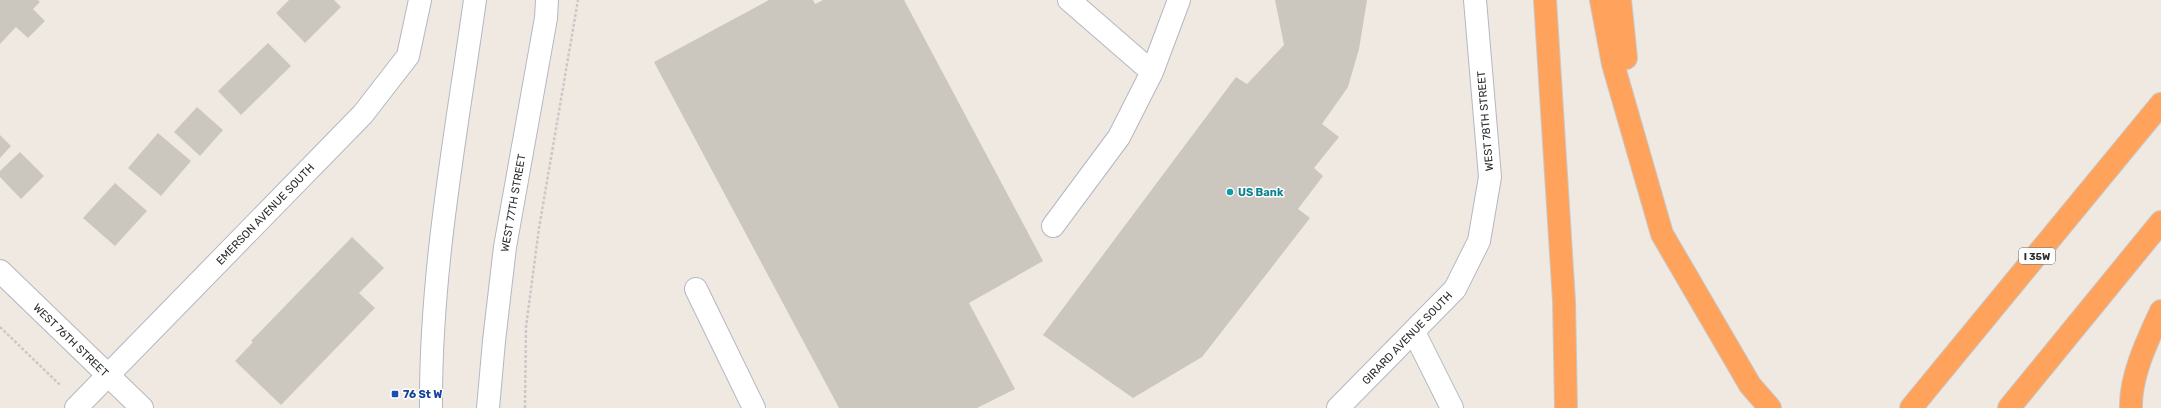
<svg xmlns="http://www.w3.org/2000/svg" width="2161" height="408" font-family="Rubik,sans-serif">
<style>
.building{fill:#cbc7bf}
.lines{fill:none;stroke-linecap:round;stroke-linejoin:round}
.minor-casing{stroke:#b4b7c1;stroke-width:24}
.highway-casing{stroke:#c9c9c9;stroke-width:24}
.path{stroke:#c9c9c9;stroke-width:2.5;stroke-dasharray:3 2;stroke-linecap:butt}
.minor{stroke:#fff;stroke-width:22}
.highway{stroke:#ffa35c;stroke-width:22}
.culture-dot{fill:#0f9aa8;stroke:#fff;stroke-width:1.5}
.transit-dot{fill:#1a4fb4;stroke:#fff;stroke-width:1.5}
.labels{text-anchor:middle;stroke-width:3;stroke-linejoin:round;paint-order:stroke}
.shield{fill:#fff;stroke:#6d6d6d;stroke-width:1}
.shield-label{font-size:10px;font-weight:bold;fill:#2e2e2e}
.street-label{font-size:11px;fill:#2e2e2e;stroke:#fff}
.culture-label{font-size:11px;font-weight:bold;fill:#0d838f;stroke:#fff;text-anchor:start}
.transit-label{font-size:11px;font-weight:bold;fill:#164399;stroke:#fff;text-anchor:start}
</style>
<rect width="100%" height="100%" fill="#efe9e1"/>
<!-- building -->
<path class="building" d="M0 0H38L40 2 33 9 45 21 28 38 16 27 0 44Z
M289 0H334L341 7 305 43 276 13Z
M769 0H813L815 4 823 0H904L1043 261 969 303 1015 389 977 408H839L654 62Z
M1275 0H1367L1359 49 1348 87 1322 124 1339 137 1314 168 1323 176 1298 209 1310 218 1202 357 1133 398 1043 335 1236 77 1247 84 1284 45Z
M268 43 291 66 241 115 218 91Z
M197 107 223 130 200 156 174 132Z
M158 133 191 161 161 196 128 168Z
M0 135 11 146 0 158Z
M20 152 44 176 21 199 0 177V171Z
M115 183 147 211 115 246 83 218Z
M352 237 384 268 359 293 375 308 281 405 235 361 253 342 251 341Z"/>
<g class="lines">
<defs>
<path id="minor" d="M1069 0 1152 72
M1053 226 1119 137 1152 72 1179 0
M0 271 142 408
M696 289 754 408
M1414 332 1452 408
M76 408 363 114 408 56 420 0
M431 408C430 271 456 135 475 0
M488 408 494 341 505 247 546 18 547 0
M1338 408 1455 289 1479 241 1490 177 1475 0"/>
<path id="highway" d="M1545 0 1564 301 1566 408
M1601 0 1613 64 1662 234 1750 385 1770 408
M1620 0 1626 58
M1911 408 2161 104
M2009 408 2161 222
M2131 408C2130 376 2148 339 2161 311"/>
</defs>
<!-- minor casing -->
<use href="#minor" class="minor-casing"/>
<!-- highway casing -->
<use href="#highway" class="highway-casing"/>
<!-- path -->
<path class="path" d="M0 327 60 385
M525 408 526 327 539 228 578 0"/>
<!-- minor -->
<use href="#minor" class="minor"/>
<!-- highway -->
<use href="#highway" class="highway"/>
</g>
<!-- markers -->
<circle class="culture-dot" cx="1230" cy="192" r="4"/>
<rect class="transit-dot" x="391" y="390" width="8" height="8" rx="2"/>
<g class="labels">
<!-- shield labels -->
<rect class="shield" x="2019" y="248" width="36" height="16" rx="3"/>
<g class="shield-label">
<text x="2037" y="260">I 35W</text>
</g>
<!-- street labels -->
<g class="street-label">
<text transform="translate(1485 121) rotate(-95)" y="4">WEST 78TH STREET</text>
<text transform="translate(513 203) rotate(-80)" y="4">WEST 77TH STREET</text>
<text transform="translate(265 214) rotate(-46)" y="4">EMERSON AVENUE SOUTH</text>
<text transform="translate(1407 338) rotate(-46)" y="4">GIRARD AVENUE SOUTH</text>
<text transform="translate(71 340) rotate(44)" y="4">WEST 76TH STREET</text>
</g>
<!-- culture labels -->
<g class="culture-label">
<text x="1238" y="196">US Bank</text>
</g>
<!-- transit labels -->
<g class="transit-label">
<text x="403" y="398">76 St W</text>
</g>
</g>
</svg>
